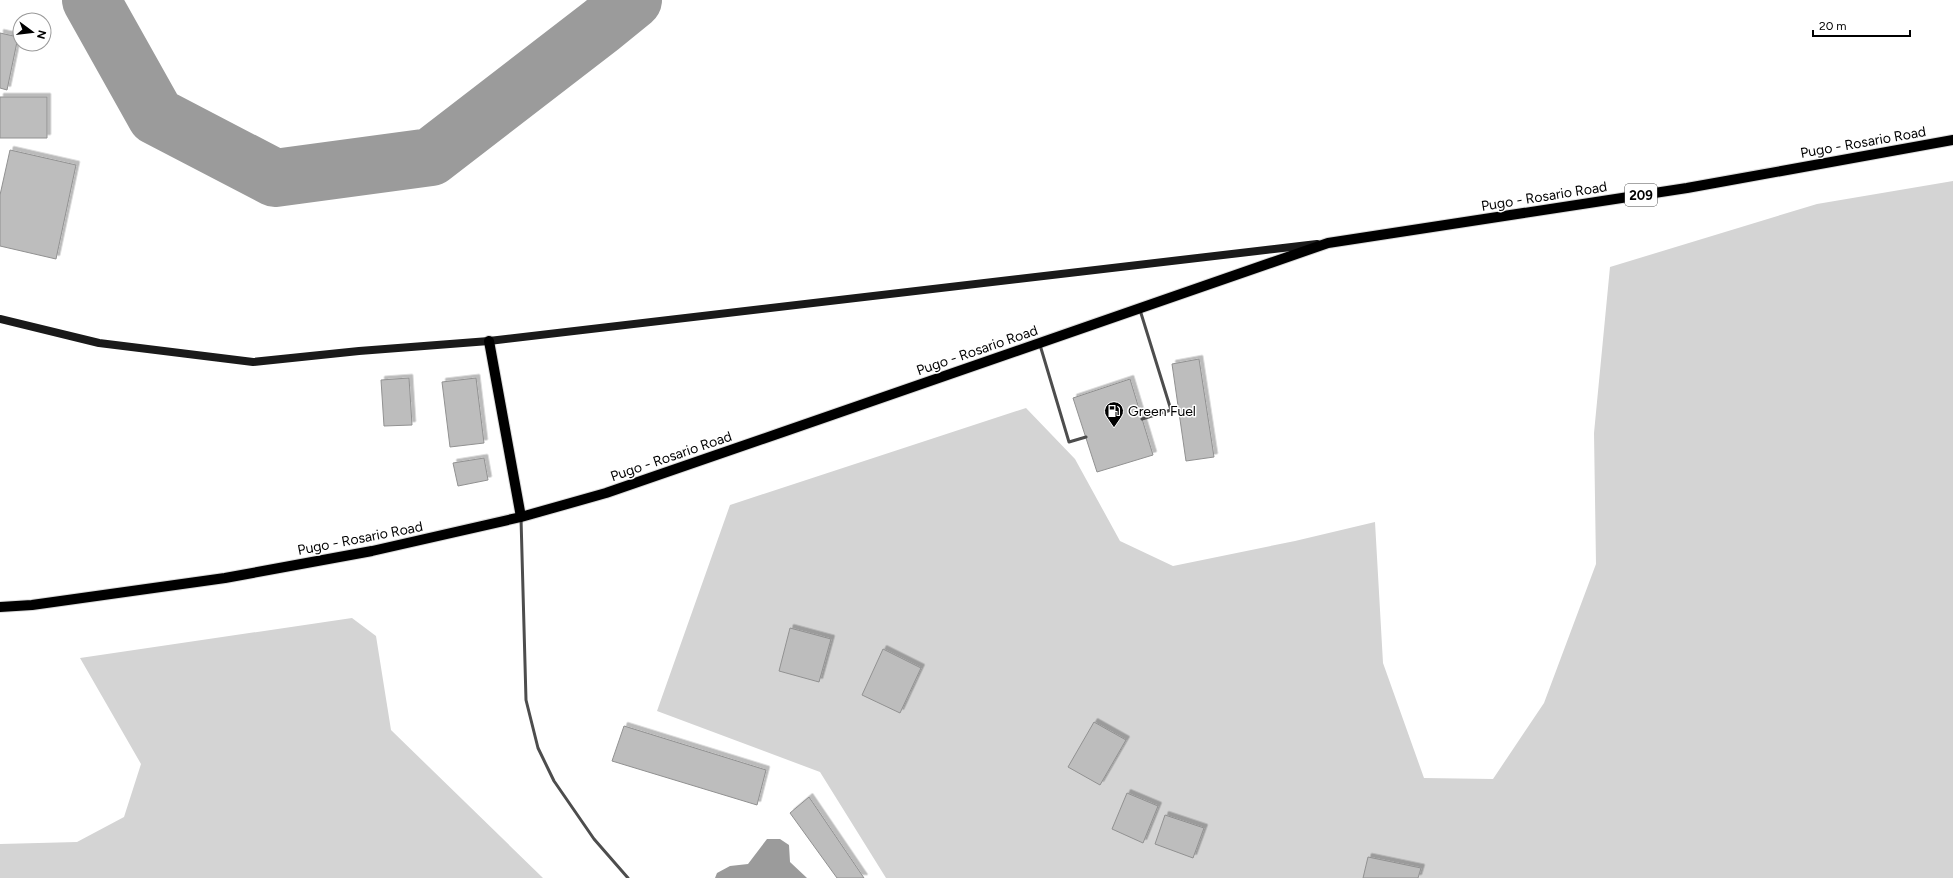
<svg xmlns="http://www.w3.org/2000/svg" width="1953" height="878" font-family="Figtree,sans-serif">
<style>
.green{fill:#d4d4d4}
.water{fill:#9b9b9b}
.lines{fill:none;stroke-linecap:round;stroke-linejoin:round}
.river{stroke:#9b9b9b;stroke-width:58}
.building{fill:#bdbdbd;stroke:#919191;filter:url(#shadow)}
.primary-casing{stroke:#dbdbdb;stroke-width:12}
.service{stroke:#4d4d4d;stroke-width:3}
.secondary{stroke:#1a1a1a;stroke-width:8}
.primary{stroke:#000;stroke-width:10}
.labels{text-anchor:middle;stroke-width:3;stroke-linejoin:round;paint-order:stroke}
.shield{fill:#fff;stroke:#4c4c4c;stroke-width:1}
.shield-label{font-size:13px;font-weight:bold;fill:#000}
.street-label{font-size:14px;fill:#000;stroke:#fff}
.poi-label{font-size:14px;fill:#000;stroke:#fff;text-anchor:start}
</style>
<defs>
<filter id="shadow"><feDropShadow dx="3.5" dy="-3.5" stdDeviation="0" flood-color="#0004"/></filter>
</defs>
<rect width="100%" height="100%" fill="#fff"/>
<!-- green -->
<path class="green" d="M1953 181V878H886L820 772 657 711 730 505 1026 408 1075 459 1120 541 1173 566 1295 541 1375 522 1383 663 1424 778 1493 779 1544 703 1596 564 1594 433 1610 267 1817 204Z
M352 618 376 636 391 730 543 878H0V844L77 842 124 817 141 764 80 658Z"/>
<!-- water -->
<path class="water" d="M767 839H780L789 845 790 862 807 878H715L717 873 730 866 748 864Z"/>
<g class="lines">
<!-- river -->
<path class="river" d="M91 0 156 116 275 178 431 157 601 26 633 0"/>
</g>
<!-- building -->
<path class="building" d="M0 33 18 37 7 90 0 88Z
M0 97H47V138H0Z
M10 150 76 165 56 259 0 246V195Z
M1199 359 1214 457 1186 461 1172 364Z
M409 378 412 425 384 426 381 380Z
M476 378 484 443 450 447 442 382Z
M1130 379 1153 455 1097 472 1073 398Z
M484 458 488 480 458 486 453 463Z
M790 628 831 639 819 682 779 671Z
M883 649 921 668 900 713 862 695Z
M1094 722 1126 740 1100 785 1068 767Z
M624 726 766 770 757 805 612 761Z
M1127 793 1158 806 1143 843 1112 829Z
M809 797 864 878H837L790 813Z
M1165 815 1204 828 1193 858 1155 844Z
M1368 857 1421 868 1418 878H1363Z"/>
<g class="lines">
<defs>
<path id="primary" d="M489 341 521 517
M0 607 32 605 225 578 372 551 521 517 606 493 780 433 1328 243 1687 188 1953 140"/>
</defs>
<!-- primary casing -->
<use href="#primary" class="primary-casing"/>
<!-- service -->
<path class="service" d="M1140 310 1171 410 1142 419
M1040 345 1069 442 1086 437
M521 518 526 700 538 748 554 781 594 839 628 878"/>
<!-- secondary -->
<path class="secondary" d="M0 319 99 343 253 362 359 351 489 341 1317 244"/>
<!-- primary -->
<use href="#primary" class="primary"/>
</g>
<!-- icons -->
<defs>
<symbol id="fuel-pin" viewBox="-11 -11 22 30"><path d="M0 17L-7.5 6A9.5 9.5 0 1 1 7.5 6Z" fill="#000" stroke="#fff"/><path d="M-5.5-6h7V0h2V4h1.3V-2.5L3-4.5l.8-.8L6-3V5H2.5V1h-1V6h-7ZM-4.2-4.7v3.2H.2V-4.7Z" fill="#fff"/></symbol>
</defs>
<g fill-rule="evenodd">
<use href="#fuel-pin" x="1103" y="400" width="22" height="30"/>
</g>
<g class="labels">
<!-- shield labels -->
<rect class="shield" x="1625" y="184" width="32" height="22" rx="3"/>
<g class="shield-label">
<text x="1641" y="200">209</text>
</g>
<!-- street labels -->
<g class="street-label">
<text transform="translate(1863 142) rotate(-10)" y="5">Pugo - Rosario Road</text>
<text transform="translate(1544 196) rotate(-9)" y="5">Pugo - Rosario Road</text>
<text transform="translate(977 350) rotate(-19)" y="5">Pugo - Rosario Road</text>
<text transform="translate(671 456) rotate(-19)" y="5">Pugo - Rosario Road</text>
<text transform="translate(360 538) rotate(-11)" y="5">Pugo - Rosario Road</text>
</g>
<!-- poi labels -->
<g class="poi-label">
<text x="1128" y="416">Green Fuel</text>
</g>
</g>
<!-- north arrow -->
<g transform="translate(32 32) rotate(105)"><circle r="19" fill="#ffffff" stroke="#999999"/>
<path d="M0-3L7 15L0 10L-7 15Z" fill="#000000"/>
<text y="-6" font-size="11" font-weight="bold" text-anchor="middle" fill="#000000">N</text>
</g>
<!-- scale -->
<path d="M1813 30v6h97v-6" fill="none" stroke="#000000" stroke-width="2"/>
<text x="1819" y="30" font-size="12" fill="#000000" stroke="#ffffff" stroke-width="3" paint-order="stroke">20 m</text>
</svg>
